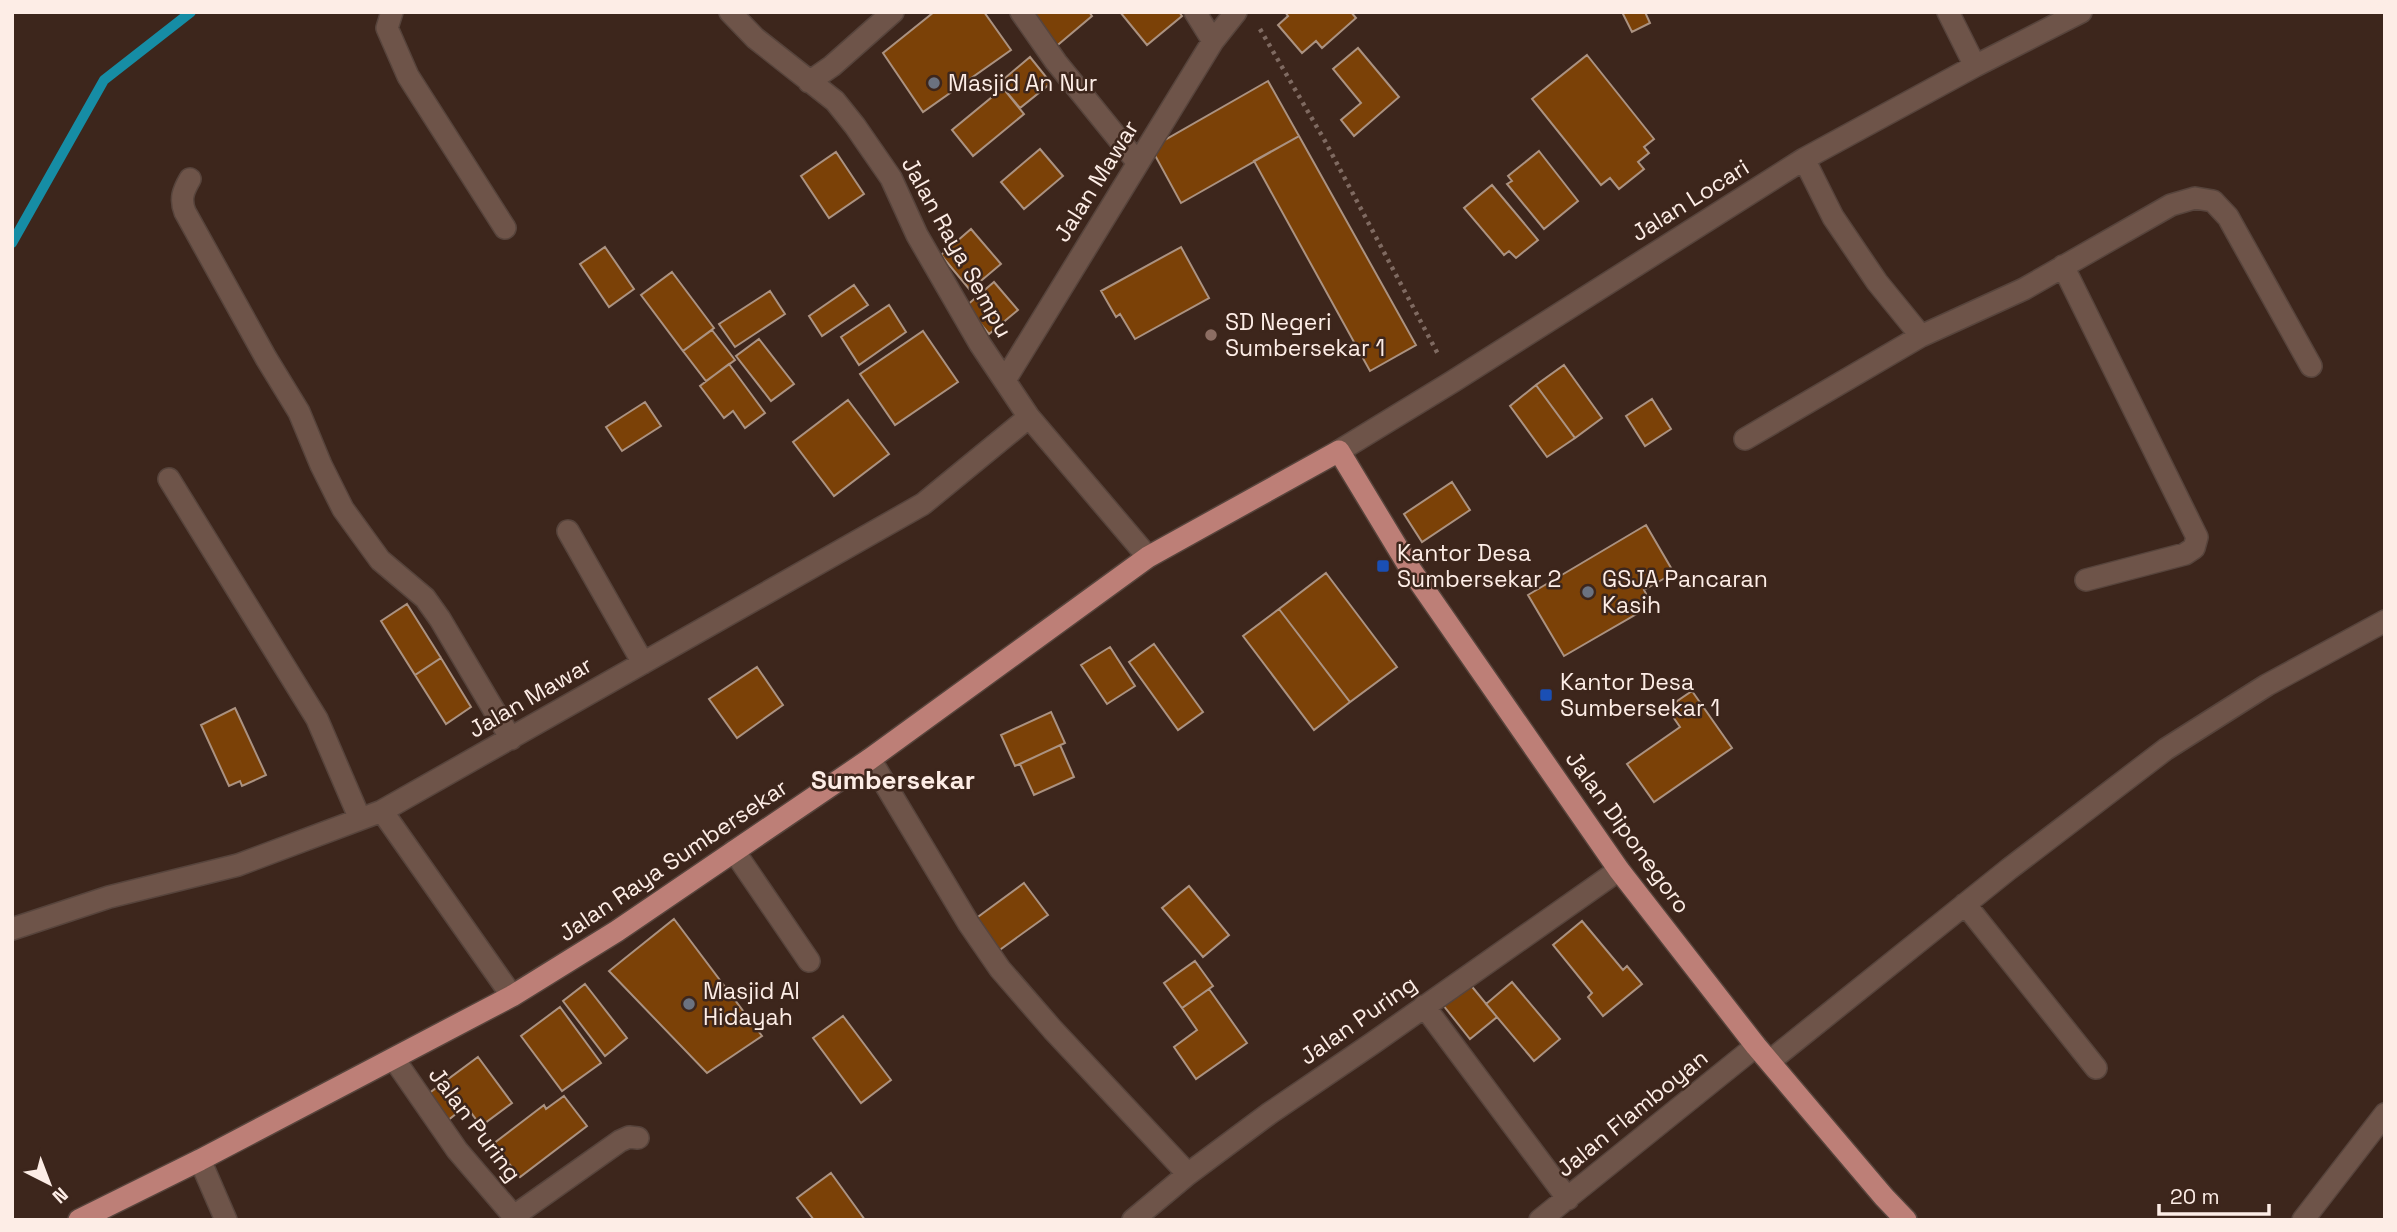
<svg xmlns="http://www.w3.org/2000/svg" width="2397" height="1232" font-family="'Space Grotesk',sans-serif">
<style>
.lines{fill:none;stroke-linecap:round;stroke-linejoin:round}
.stream{stroke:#168da5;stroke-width:10}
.building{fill:#7b4107;stroke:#ab9281;stroke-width:2}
.minor-casing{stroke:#57443c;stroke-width:24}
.major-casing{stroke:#57443c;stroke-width:24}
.path{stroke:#7f6a61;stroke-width:4.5;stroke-dasharray:3.5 5;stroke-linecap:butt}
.minor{stroke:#6e5449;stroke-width:21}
.major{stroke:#bd7f77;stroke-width:21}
.worship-dot{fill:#6b7280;stroke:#3d261c;stroke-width:2.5}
.education-dot{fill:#8d6e63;stroke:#3d261c;stroke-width:2.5}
.transit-dot{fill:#1a4fb4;stroke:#3d261c;stroke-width:2.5}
.labels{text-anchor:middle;stroke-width:5;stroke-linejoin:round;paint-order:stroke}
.poi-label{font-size:23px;fill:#fdede6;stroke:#3d261c;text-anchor:start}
.street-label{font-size:23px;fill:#fdede6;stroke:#3d261c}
.quarter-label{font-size:26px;font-weight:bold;fill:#fdede6;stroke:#3d261c}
</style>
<rect width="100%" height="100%" fill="#3d261c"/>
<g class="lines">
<!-- stream -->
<path class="stream" d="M12 243 104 80 191 12"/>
</g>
<!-- building -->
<path class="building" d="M934 12H984L1011 50 923 112 883 53Z
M1029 12H1089L1092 16 1053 49Z
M1120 12H1179L1182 16 1147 45Z
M1285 12H1351L1356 18 1322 48 1316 41 1302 53 1278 25 1288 16Z
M1622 12H1645L1650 23 1632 32Z
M1358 48 1399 97 1354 136 1341 120 1361 103 1333 69Z
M1587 55 1654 139 1644 147 1649 153 1638 162 1644 169 1619 189 1610 178 1601 185 1532 99Z
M1030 57 1051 83 1020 108 999 83Z
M1268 81 1299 136 1181 203 1151 148Z
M1003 88 1024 114 973 156 952 130Z
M1299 136 1416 345 1370 371 1254 161Z
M1040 149 1063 176 1024 209 1001 182Z
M1539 151 1578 201 1544 229 1507 184 1512 181 1508 176Z
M836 152 864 194 829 218 801 176Z
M1492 185 1538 240 1516 258 1509 251 1504 255 1464 208Z
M971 229 1001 264 970 290 941 255Z
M605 247 634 289 609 307 580 264Z
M1181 247 1209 298 1135 339 1120 314 1116 317 1101 291Z
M672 272 714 328 683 351 641 295Z
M994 282 1018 310 989 334 966 306Z
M854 285 868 305 822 336 809 316Z
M770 291 785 314 735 347 719 324Z
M889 305 906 332 859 365 841 337Z
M712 330 735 360 706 381 683 351Z
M923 331 958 382 895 425 860 374Z
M759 339 794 384 771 401 736 356Z
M729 364 765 413 745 428 733 411 724 418 700 386Z
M1564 365 1602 418 1575 438 1536 385Z
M1536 385 1575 438 1547 457 1510 406Z
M1652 399 1671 429 1645 446 1626 416Z
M848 400 889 454 834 496 793 442Z
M645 402 661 426 622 451 606 427Z
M1452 482 1470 510 1422 542 1404 514Z
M1646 525 1674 573 1644 590 1652 605 1564 656 1528 595Z
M1326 573 1397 667 1350 702 1279 609Z
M407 604 441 658 415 675 381 621Z
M1279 609 1350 702 1314 730 1243 636Z
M1154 644 1203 712 1178 730 1129 662Z
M1110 647 1135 686 1107 704 1081 665Z
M441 658 471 707 446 724 415 675Z
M757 667 783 705 737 738 709 699Z
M1692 691 1732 748 1654 802 1627 764 1680 727 1667 708Z
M235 708 266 775 242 786 240 781 229 786 201 725Z
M1051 712 1065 743 1015 766 1001 735Z
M1060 745 1074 777 1034 795 1020 764Z
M1024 883 1048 915 994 954 971 922Z
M1189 886 1229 935 1203 957 1162 908Z
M674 919 762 1036 707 1073 609 971Z
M1582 921 1623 970 1627 966 1642 984 1603 1016 1588 997 1592 993 1553 945Z
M1195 961 1213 986 1182 1008 1164 983Z
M1512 982 1560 1039 1534 1061 1486 1004Z
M1469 983 1497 1017 1470 1039 1443 1005Z
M585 984 627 1038 605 1056 563 1001Z
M1209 989 1247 1043 1196 1079 1174 1047 1197 1030 1182 1008Z
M560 1007 601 1063 562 1091 521 1036Z
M843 1016 891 1080 861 1103 813 1038Z
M478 1057 512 1103 481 1126 466 1106 447 1121 428 1094Z
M564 1096 587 1126 520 1177 493 1144 544 1105 546 1109Z
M831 1173 865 1220H814L797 1198Z"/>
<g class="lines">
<defs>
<path id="minor" d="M392 12 387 28 408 76 505 228
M730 12 755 38 835 101 855 126 891 178 917 235 980 344 1029 417 1148 557
M1021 12 1056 62 1138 163
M1195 12 1213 41
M1948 12 1975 66
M809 82 832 66 893 12
M1804 159 1833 217 1877 282 1921 336 2024 289 2171 205 2195 198 2213 201 2228 217 2311 366
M190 179C183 191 180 199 185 212L266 358 299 412 321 465 343 509 380 560 425 598 440 619 511 739
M2063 266 2197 537 2194 548 2185 554 2086 580
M1005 380 1213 41 1236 12
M1745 439 1921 336
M1339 451 1452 382 1804 159 1975 66 2081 12
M169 479 317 719 360 819
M568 531 643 663
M870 759 969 924 1000 969 1053 1030 1188 1174
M382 811 512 996
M734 851 809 961
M1965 904 2096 1068
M12 929 109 897 238 865 382 811 923 504 1029 417
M1424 1006 1568 1199
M394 1059 457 1150 517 1220
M1770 1061 2009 869 2166 749 2267 685 2385 621
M200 1160 226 1220
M514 1216 620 1141 629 1137 638 1138
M1133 1220 1188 1174 1270 1113 1373 1043 1619 870
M1540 1220 1756 1046
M2303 1220 2385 1114"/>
<path id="major" d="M79 1220 200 1160 512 996 617 931 870 759 1148 557 1339 451 1411 570 1619 870 1756 1046 1884 1197 1906 1220"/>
</defs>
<!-- minor casing -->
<use href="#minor" class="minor-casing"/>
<!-- major casing -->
<use href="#major" class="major-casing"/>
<!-- path -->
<path class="path" d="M1260 29 1325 141 1439 356"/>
<!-- minor -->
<use href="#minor" class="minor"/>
<!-- major -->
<use href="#major" class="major"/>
</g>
<!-- markers -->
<g class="worship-dot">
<circle cx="934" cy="83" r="7"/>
<circle cx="1588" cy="592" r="7"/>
<circle cx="689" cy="1004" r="7"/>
</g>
<circle class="education-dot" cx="1211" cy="335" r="7"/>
<g class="transit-dot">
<rect x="1376" y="559" width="14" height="14" rx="3.5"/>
<rect x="1539" y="688" width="14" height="14" rx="3.5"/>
</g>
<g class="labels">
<!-- poi labels -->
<g class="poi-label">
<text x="948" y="91">Masjid An Nur</text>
<text x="1225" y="330">SD Negeri<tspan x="1225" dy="26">Sumbersekar 1</tspan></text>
<text x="1397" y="561">Kantor Desa<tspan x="1397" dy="26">Sumbersekar 2</tspan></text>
<text x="1602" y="587">GSJA Pancaran<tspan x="1602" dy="26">Kasih</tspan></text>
<text x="1560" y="690">Kantor Desa<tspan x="1560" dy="26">Sumbersekar 1</tspan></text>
<text x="703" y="999">Masjid Al<tspan x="703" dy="26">Hidayah</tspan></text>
</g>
<!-- street labels -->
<g class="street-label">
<text transform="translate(1096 181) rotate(-58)" y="8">Jalan Mawar</text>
<text transform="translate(1690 200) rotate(-32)" y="8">Jalan Locari</text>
<text transform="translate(957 247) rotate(61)" y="8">Jalan Raya Sempu</text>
<text transform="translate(530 697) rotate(-30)" y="8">Jalan Mawar</text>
<text transform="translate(1628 832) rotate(54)" y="8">Jalan Diponegoro</text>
<text transform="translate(673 860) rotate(-34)" y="8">Jalan Raya Sumbersekar</text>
<text transform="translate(1358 1020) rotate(-35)" y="8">Jalan Puring</text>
<text transform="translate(1632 1113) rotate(-39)" y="8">Jalan Flamboyan</text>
<text transform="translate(475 1124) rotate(53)" y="8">Jalan Puring</text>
</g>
<!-- quarter labels -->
<g class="quarter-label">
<text x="893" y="789">Sumbersekar</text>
</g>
</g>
<!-- border -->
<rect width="2397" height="1232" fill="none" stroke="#fdede6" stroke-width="28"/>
<!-- north arrow -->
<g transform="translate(49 1183) rotate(138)" stroke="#3d261c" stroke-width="5" paint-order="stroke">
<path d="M0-5L12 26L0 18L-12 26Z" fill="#fdede6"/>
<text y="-10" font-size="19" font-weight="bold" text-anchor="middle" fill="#fdede6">N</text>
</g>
<!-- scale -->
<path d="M2159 1204v10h110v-10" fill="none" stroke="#fdede6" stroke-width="3.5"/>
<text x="2170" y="1204" font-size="21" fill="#fdede6" stroke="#3d261c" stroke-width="5" paint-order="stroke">20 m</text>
</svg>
